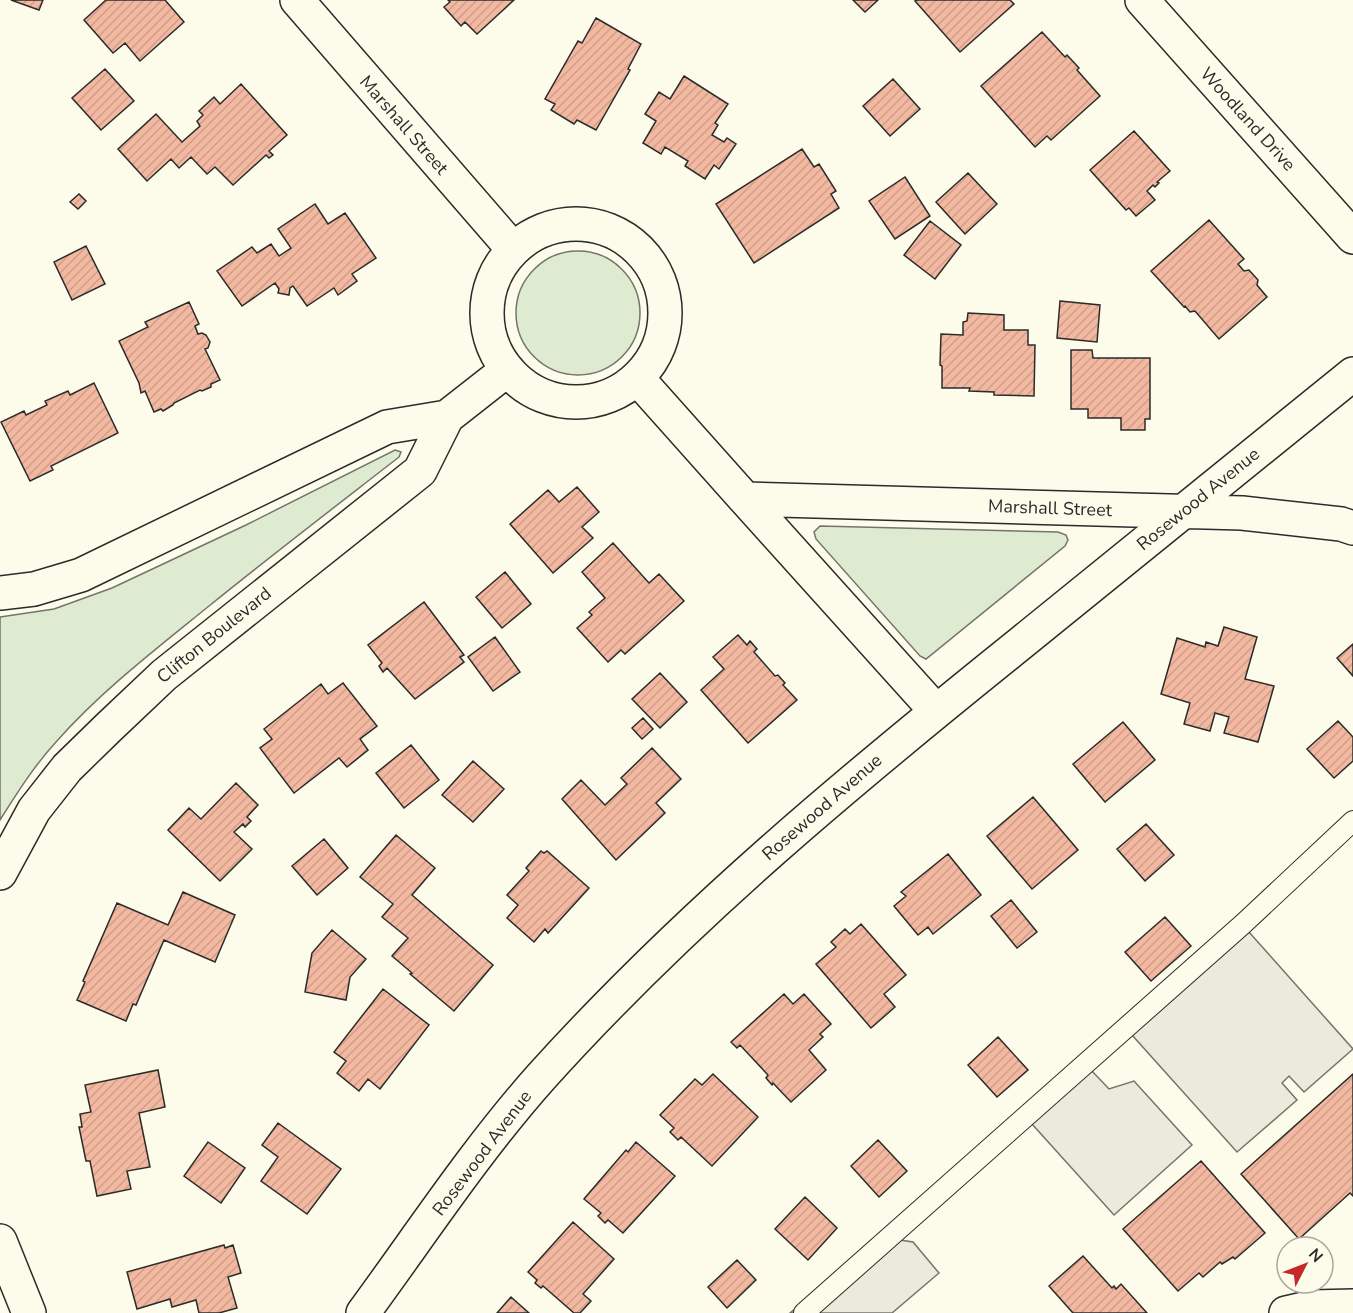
<svg xmlns="http://www.w3.org/2000/svg" width="1353" height="1313" font-family="'Nunito Sans',sans-serif">
<style>
.green{fill:#deebd1;stroke:#74746e;stroke-width:1.5}
.parking{fill:#eceadb;stroke:#74746e;stroke-width:1.5}
.building{fill:url(#building-hatch);stroke:#2b2b2b;stroke-width:1.5}
.lines{fill:none;stroke-linecap:round;stroke-linejoin:round}
.lane-casing{stroke:#2b2b2b;stroke-width:22}
.street-casing{stroke:#2b2b2b;stroke-width:36}
.primary-casing{stroke:#2b2b2b;stroke-width:36}
.lane{stroke:#fdfbea;stroke-width:20}
.street{stroke:#fdfbea;stroke-width:33}
.primary{stroke:#fdfbea;stroke-width:33}
.labels{text-anchor:middle;stroke-width:4.5;stroke-linejoin:round;paint-order:stroke}
.street-label{font-size:18px;fill:#2b2b2b;stroke:#fdfbea}
</style>
<defs>
<pattern id="building-hatch" width="6" height="6" patternUnits="userSpaceOnUse" patternTransform="scale(1.5)"><rect width="6" height="6" fill="#f2b8a0"/><path d="M-1 1l2-2M0 6l6-6M5 7l2-2" fill="none" stroke="#d09e8a"/></pattern>
</defs>
<rect width="100%" height="100%" fill="#fdfbea"/>
<!-- green -->
<path class="green" d="M516 313a62 62 0 1 1 124 0a62 62 0 1 1-124 0Z
M395 450 401 452 399 457C336 506 272 555 209 606 156 649 101 691 56 742 34 766 17 793 0 820V617L54 609 112 588 246 525Z
M820 526 1058 532 1066 535 1068 540 1065 546 926 659 920 656 816 539 814 532Z"/>
<!-- parking -->
<path class="parking" d="M1248 931 1353 1049 1304 1092 1289 1076 1282 1083 1297 1100 1237 1152 1132 1035Z
M1091 1070 1109 1089 1134 1081 1192 1145 1114 1215 1032 1124Z
M880 1237 913 1242 939 1273 892 1313H790Z"/>
<!-- building -->
<path class="building" d="M11 0H43L39 10Z
M106 0H165L184 22 140 61 125 43 113 53 84 20Z
M448 0H514L477 34 465 22 461 26 444 7 450 2Z
M853 0H878L865 12Z
M917 0H1010L1014 4 960 52 915 1Z
M596 18 641 44 628 69 630 70 596 130 577 120 574 124 551 110 555 104 545 99 578 41 582 43Z
M1042 32 1065 57 1067 55 1079 68 1077 70 1100 96 1051 140 1047 136 1035 147 981 86Z
M105 69 134 101 101 130 72 98Z
M684 76 728 104 715 123 718 125 712 135 724 142 727 138 736 144 719 169 714 165 705 179 685 166 688 161 665 147 661 154 643 143 656 121 645 114 659 92 670 99Z
M893 79 920 109 890 136 863 106Z
M241 84 287 135 269 151 273 155 269 158 266 155 233 185 215 167 207 174 191 157 179 168 171 159 147 181 118 149 156 114 182 142 200 126 197 121 203 115 199 111 214 97 220 104Z
M1134 131 1170 171 1157 182 1159 183 1155 187 1153 185 1147 191 1155 200 1136 216 1129 208 1126 210 1090 170Z
M802 149 814 167 819 164 836 191 831 194 839 208 754 263 716 204Z
M968 173 997 204 965 234 936 202Z
M905 177 930 216 895 239 869 201Z
M79 194 86 201 78 209 70 202Z
M315 204 328 224 345 213 376 258 352 274 357 281 338 295 334 288 307 306 293 286 290 288 289 295 278 293 279 289 275 283 242 306 217 271 252 247 257 253 271 244 279 256 291 248 278 229Z
M1209 220 1244 259 1238 264 1244 271 1249 270 1258 280 1257 285 1267 297 1219 339 1195 311 1190 312 1185 306 1184 307 1151 271Z
M930 221 961 245 935 279 904 255Z
M86 246 105 284 72 300 54 262Z
M1060 301 1100 305 1097 342 1057 338Z
M189 302 199 324 195 326 198 334 202 333 206 335 210 342 208 348 205 349 220 380 211 384V387L202 391 200 390 174 403 173 405 163 411 161 409 154 412 145 391 141 393 139 383 119 341 148 327 145 322Z
M968 313 1004 315V330H1028V345H1035L1034 396 994 395V392L969 391 970 388H942V366L940 365 941 334 963 335V322L967 321Z
M1071 350H1092L1093 358H1150V419H1145V430H1121V418H1088V409H1071Z
M94 383 118 433 51 466 53 470 30 481 1 422 24 411 26 415 47 405 45 401 68 391 70 395Z
M577 487 599 512 582 527 593 538 553 573 510 524 548 490 559 502Z
M613 543 649 583 659 574 684 601 625 654 621 650 608 662 577 628 592 615 589 612 605 598 582 572Z
M505 572 531 604 502 628 476 597Z
M424 602 464 655 460 657 464 662 415 699 387 668 383 672 379 666 382 663 368 645Z
M1224 627 1257 637 1245 679 1274 686 1258 742 1224 733 1229 717 1215 713 1210 731 1184 724 1190 703 1161 694 1177 638 1205 647 1206 642 1218 646Z
M738 635 747 645 750 641 757 649 754 652 775 676 778 675 785 683 783 685 797 700 748 743 701 690 724 669 713 657Z
M495 637 520 672 493 691 468 657Z
M1353 644V676L1337 658Z
M660 673 687 702 660 728 632 699Z
M343 683 377 726 360 739 368 750 347 767 339 758 294 793 260 748 272 739 264 729 321 684 328 694Z
M643 718 653 729 642 739 632 728Z
M1338 721 1353 737V761L1334 778 1307 749Z
M1123 722 1155 760 1105 802 1073 764Z
M411 745 439 780 404 808 376 773Z
M652 748 681 779 656 803 665 813 616 860 562 799 581 780 605 805 627 784 621 778Z
M473 761 504 789 473 822 442 795Z
M236 783 258 805 247 817 251 821 245 827 243 824 234 832 252 849 220 881 168 830 189 808 201 819Z
M1033 797 1078 850 1032 889 987 836Z
M1146 824 1174 855 1145 881 1117 849Z
M396 835 435 868 412 895 493 965 454 1011 410 974 412 973 392 956 408 938 382 917 393 904 360 877Z
M324 839 348 868 317 895 292 866Z
M541 851 544 853 547 851 589 888 548 933 545 929 534 942 507 918 518 905 507 895 529 871 526 868Z
M948 854 981 895 933 934 928 927 918 935 894 906 906 896 901 892Z
M183 892 235 915 215 962 164 940 136 1005 133 1004 126 1021 77 1000 85 982 83 981 117 903 168 925Z
M1011 900 1037 932 1017 948 991 916Z
M1165 917 1191 946 1151 981 1125 952Z
M861 924 906 975 884 994 895 1007 871 1028 816 964 836 947 831 942 845 929 850 934Z
M332 930 366 959 350 977 346 1000 305 992 312 953Z
M383 989 429 1025 380 1089 368 1079 359 1091 337 1073 346 1061 334 1052Z
M784 994 793 1004 804 994 831 1024 820 1034 823 1037 809 1050 826 1070 791 1102 773 1083 772 1085 766 1078 768 1075 740 1045 737 1048 731 1042Z
M998 1037 1028 1070 997 1097 968 1065Z
M158 1070 165 1107 139 1113 150 1167 127 1171 131 1189 97 1196 90 1161H86L79 1127H82L80 1114 91 1112 85 1085Z
M713 1074 758 1117 712 1166 681 1137 678 1140 670 1132 674 1128 660 1115 695 1079 702 1085Z
M1353 1074V1196L1350 1193 1299 1239 1241 1174Z
M278 1123 341 1169 307 1214 261 1181 278 1157 262 1145Z
M878 1140 907 1171 879 1197 851 1166Z
M208 1142 245 1168 221 1203 184 1176Z
M636 1142 675 1176 623 1233 608 1220 605 1223 598 1216 601 1213 584 1199 626 1150 628 1152Z
M1201 1161 1265 1233 1235 1259 1233 1257 1222 1264 1220 1262 1203 1277 1199 1273 1178 1291 1123 1229Z
M805 1197 837 1228 808 1260 775 1229Z
M573 1222 614 1259 583 1294 591 1301 580 1313H574L543 1286 541 1288 535 1283 537 1280 528 1272Z
M224 1245 225 1248 233 1245 241 1273 228 1277 237 1308 219 1313H199L196 1300 172 1307 170 1299 137 1309 127 1272Z
M1083 1256 1112 1288 1114 1286 1116 1289 1121 1284 1147 1313H1073L1049 1286Z
M737 1260 756 1280 727 1308 708 1287Z
M511 1297 529 1313H497Z"/>
<g class="lines">
<defs>
<path id="lane" d="M804 1313 1243 924 1353 821"/>
<path id="street" d="M297 0 513 249
M1142 0 1353 237
M487 313a89 89 0 1 1 178 0a89 89 0 1 1-178 0Z
M638 379 745 499 1242 513 1341 524 1353 528
M745 499 936 711
M0 593 34 589 81 575 387 427 447 417
M0 873 34 810 67 768 108 728 164 675 420 471 447 417 507 370
M363 1313C421 1234 476 1150 541 1077 686 916 853 778 1021 643 1132 553 1242 464 1353 374
M1286 1313 1312 1307 1353 1306"/>
<path id="primary" d="M0 1241 29 1313"/>
</defs>
<!-- lane casing -->
<use href="#lane" class="lane-casing"/>
<!-- street casing -->
<use href="#street" class="street-casing"/>
<!-- primary casing -->
<use href="#primary" class="primary-casing"/>
<!-- lane -->
<use href="#lane" class="lane"/>
<!-- street -->
<use href="#street" class="street"/>
<!-- primary -->
<use href="#primary" class="primary"/>
</g>
<g class="labels">
<!-- street labels -->
<g class="street-label">
<text transform="translate(1248 119) rotate(48)" y="6">Woodland Drive</text>
<text transform="translate(404 125) rotate(49)" y="6">Marshall Street</text>
<text transform="translate(1198 499) rotate(-39)" y="6">Rosewood Avenue</text>
<text transform="translate(1050 508) rotate(2)" y="6">Marshall Street</text>
<text transform="translate(214 635) rotate(-39)" y="6">Clifton Boulevard</text>
<text transform="translate(822 807) rotate(-41)" y="6">Rosewood Avenue</text>
<text transform="translate(482 1153) rotate(-53)" y="6">Rosewood Avenue</text>
</g>
</g>
<!-- north arrow -->
<g transform="translate(1305 1265) rotate(48)"><circle r="28" fill="#fdfbea" stroke="#a9a89e" stroke-width="1.5"/>
<path d="M0-4.5L10 22L0 15L-10 22Z" fill="#c62828"/>
<text y="-9" font-size="16" font-weight="bold" text-anchor="middle" fill="#2b2b2b">N</text>
</g>
</svg>
